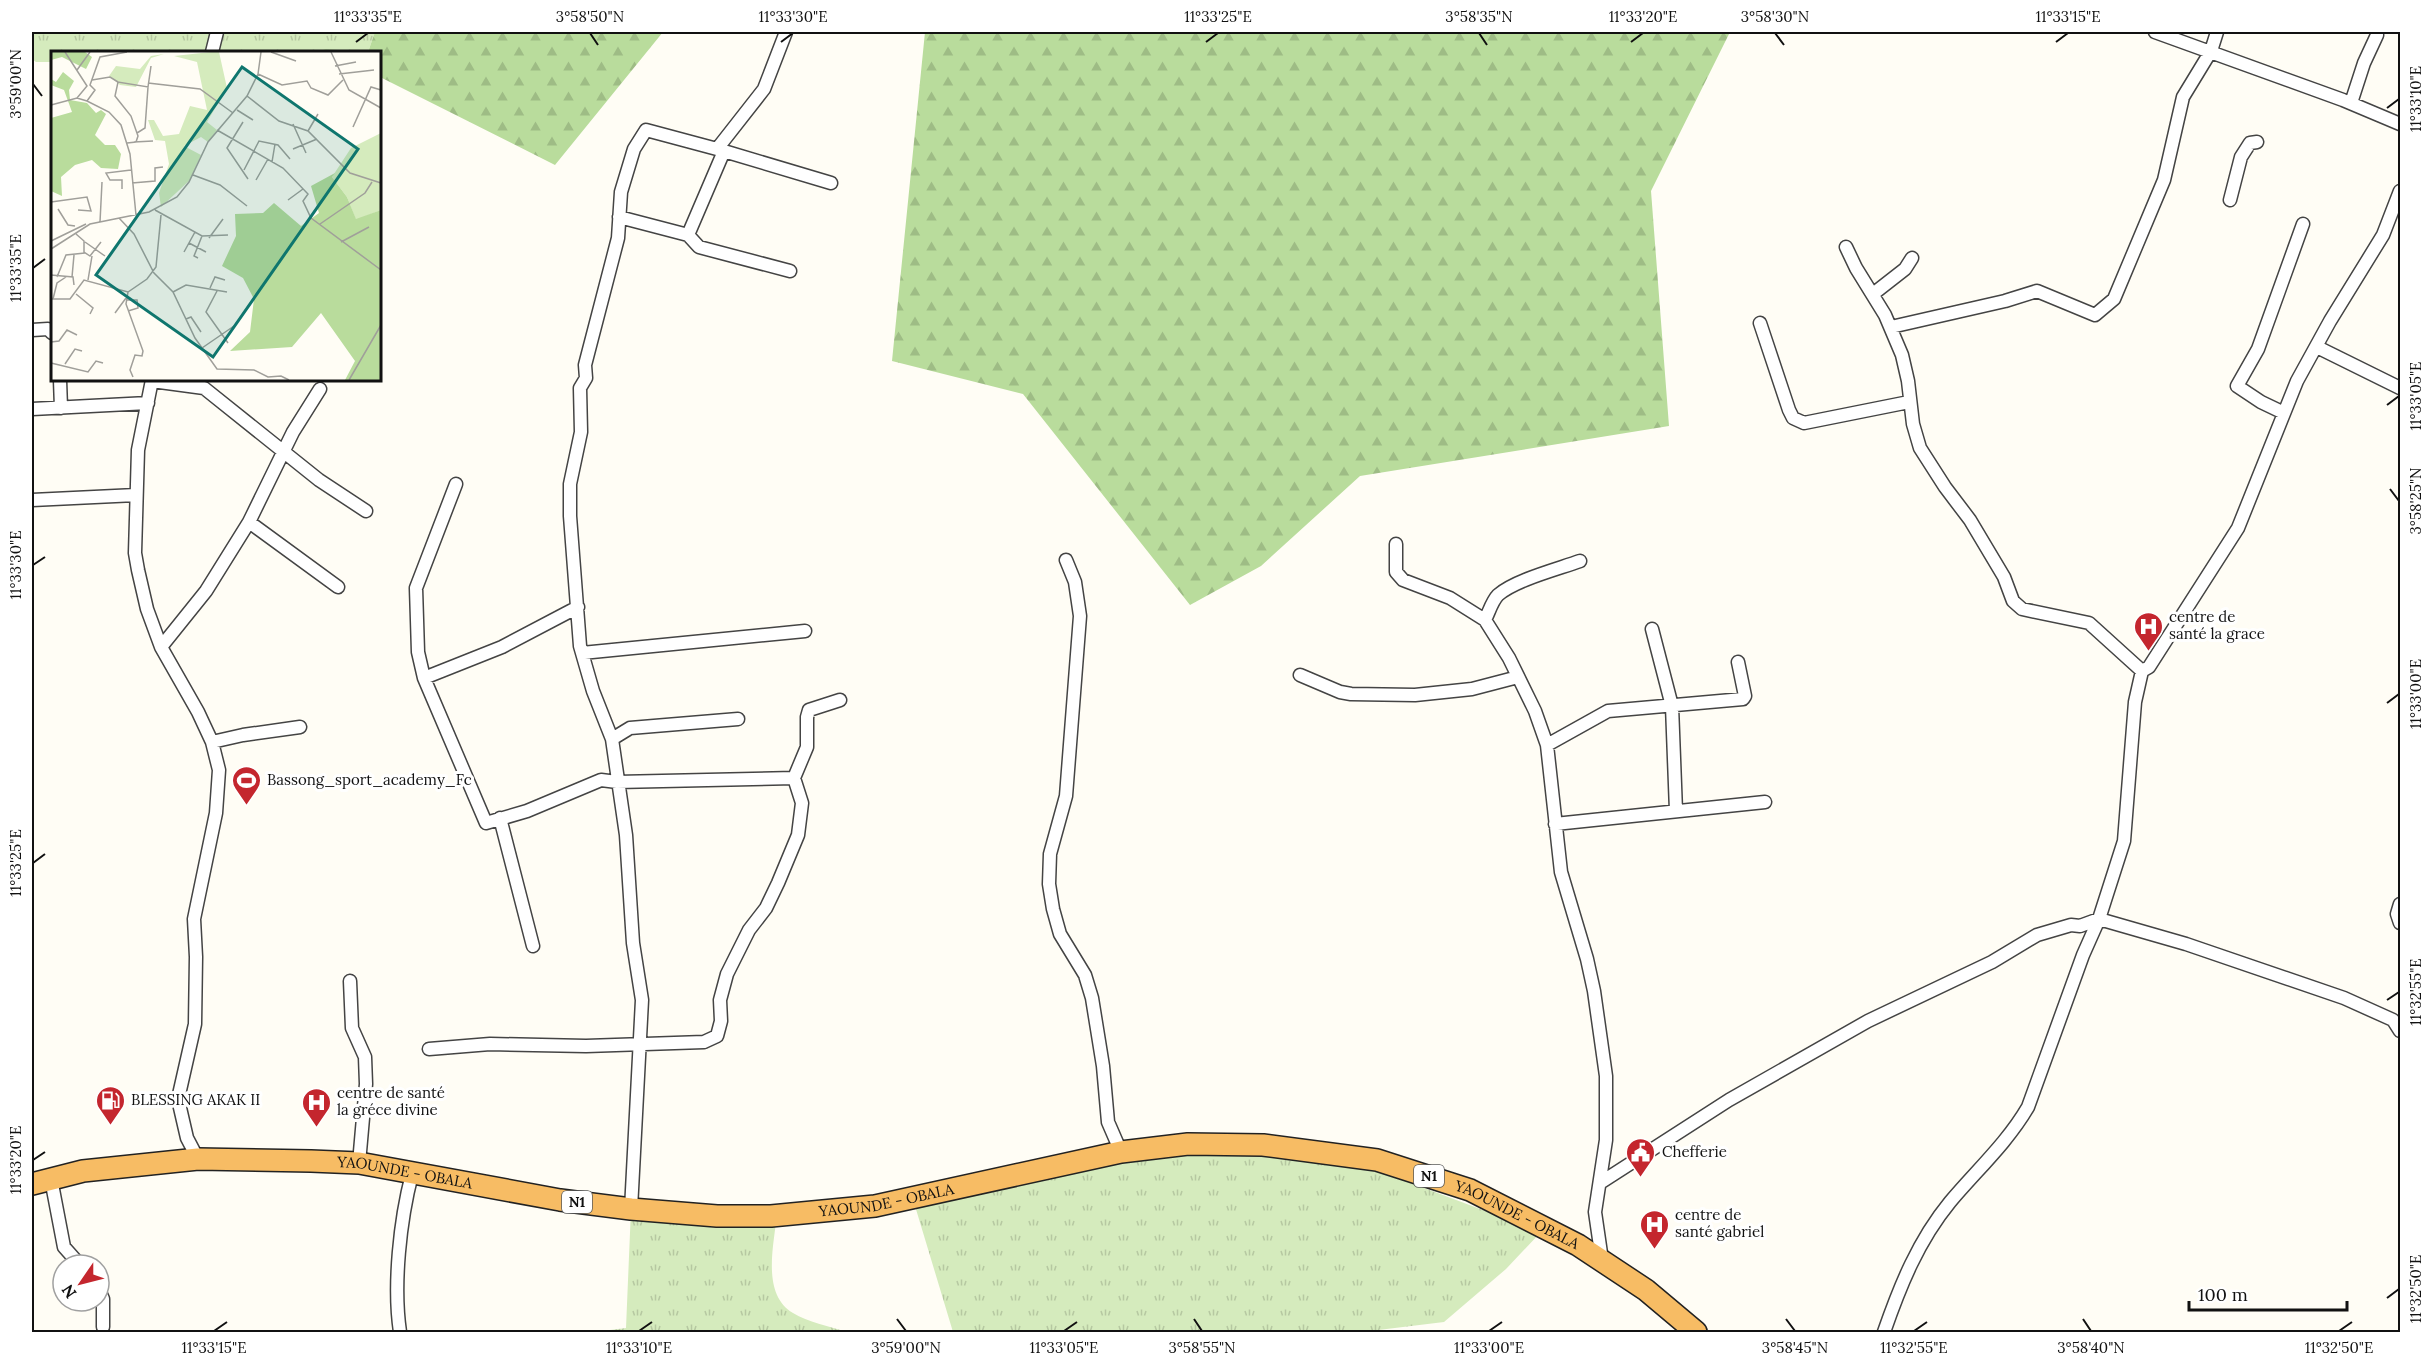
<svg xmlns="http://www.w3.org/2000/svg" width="2432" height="1364" font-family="Lora,serif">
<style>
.grass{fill:url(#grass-tufts)}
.forest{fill:url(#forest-firs)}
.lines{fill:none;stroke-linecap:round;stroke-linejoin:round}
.minor-casing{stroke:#444;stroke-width:15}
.trunk-casing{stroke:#222;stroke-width:24}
.minor{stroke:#fff;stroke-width:12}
.trunk{stroke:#f7bc64;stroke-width:21}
.ticks{fill:none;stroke:#111;stroke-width:2}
.labels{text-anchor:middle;stroke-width:6;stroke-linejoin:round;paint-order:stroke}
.shield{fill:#fff;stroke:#585858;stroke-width:1.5}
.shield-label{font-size:14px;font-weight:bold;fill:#111}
.poi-label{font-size:15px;fill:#111;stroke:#fff;text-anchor:start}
.street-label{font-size:15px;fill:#111;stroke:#fff}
.inset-road{fill:none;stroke:#a09f9a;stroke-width:1.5}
.view{fill:#0f766e;fill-opacity:0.15;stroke:#0f766e;stroke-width:3}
.inset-edge{fill:none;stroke:#111;stroke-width:3}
.neatline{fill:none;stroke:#111;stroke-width:2}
.ticks-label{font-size:15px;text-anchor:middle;fill:#111}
</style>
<defs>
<pattern id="grass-tufts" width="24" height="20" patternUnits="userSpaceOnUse" patternTransform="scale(1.5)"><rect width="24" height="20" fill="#d5ebbd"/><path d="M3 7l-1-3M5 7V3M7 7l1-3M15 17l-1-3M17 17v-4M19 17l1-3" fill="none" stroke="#b6c8a1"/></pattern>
<pattern id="forest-firs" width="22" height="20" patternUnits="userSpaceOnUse" patternTransform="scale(1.5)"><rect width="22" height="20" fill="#b9dc9c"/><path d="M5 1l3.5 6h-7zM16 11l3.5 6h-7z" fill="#9ebc85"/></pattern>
</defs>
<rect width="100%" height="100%" fill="#fffdf5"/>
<!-- grass -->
<path class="grass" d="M32 32H375L368 52H52V62H36L32 59Z
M1257 1150 1371 1168 1541 1232 1506 1269 1444 1322 1362 1332H953L912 1196 1103 1154Z
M631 1209 777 1214C774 1245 761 1294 793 1313 808 1322 829 1326 846 1332H594L626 1328Z"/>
<!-- forest -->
<path class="forest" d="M375 32H663L555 165 380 77V52H331L323 49 368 52Z
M925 32H1730L1651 191 1669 426 1360 476 1261 566 1190 605 1023 394 892 361Z"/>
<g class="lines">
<defs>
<path id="minor" d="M2155 32 2343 100 2400 124
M212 52 217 32
M2351 103 2364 63 2377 35
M717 149 831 183
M2230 200 2241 157 2250 143 2257 142
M619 217 688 235 699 247 790 271
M688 235 724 151
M1846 247 1856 268 1885 315 1902 355 1908 381 1913 424 1920 448 1945 487 1970 520 2004 577 2013 601 2022 609 2089 623 2142 671
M1873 294 1905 269 1912 258
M1760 323 1789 410 1793 418 1804 423 1909 402
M1891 327 2005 301 2037 291 2095 315 2114 299 2164 180 2183 97 2211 51 2217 32
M32 330 48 329 52 333
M2317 347 2400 388
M60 380 61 408
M152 380 138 450 135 553 138 570 147 609 161 647 198 712 212 742 219 770 216 813 194 919 196 957 195 1024 178 1099 187 1138 198 1159
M152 381 204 388 319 480 366 511
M32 409 148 403
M2284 413 2261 402 2237 386 2258 349 2303 224
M456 484 416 588 418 652 424 678 486 823 527 811 601 780 617 782 794 778
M32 500 136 495
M249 522 338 587
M1396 544V572L1403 580 1450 598 1485 620 1509 658 1535 711 1547 745 1561 872 1587 959 1594 991 1606 1076V1140L1595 1212 1602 1260
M1066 560 1075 582 1080 616 1066 796 1050 854 1049 884 1053 909 1060 934 1085 975 1092 998 1103 1066 1108 1122 1121 1152
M1485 620C1489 612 1492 601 1498 595 1515 580 1558 569 1580 561
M1652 629 1672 706 1676 811
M161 647 206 591 249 522 293 432 320 389
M582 653 805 631
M1300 675 1340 692 1351 694 1415 695 1472 689 1518 677
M424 678 502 647 578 607
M612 739 630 728 738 719
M212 742 243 735 300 727
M1547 745 1608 711 1743 699 1745 696 1738 662
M500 818 533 946
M1555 824 1765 802
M2400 904 2397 914 2400 923
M350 981 352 1028 365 1057 366 1084 359 1163
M429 1049 490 1044 586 1046 704 1042 717 1036 721 1021 720 1000 727 974 749 930 766 908 778 883 798 835 802 803 794 778 807 747V717L809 710 840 700
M51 1179 64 1247 80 1265
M1600 1183 1729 1100 1868 1021 1992 962 2037 935 2071 925 2080 926 2099 919 2186 944 2344 998 2393 1020 2400 1031
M631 1209 642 1000 633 943 626 835 612 739 593 691 580 646 570 516V484L581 432 580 388 586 378 585 365 618 238 621 192 634 149 646 130 717 149 764 89 786 32
M99 1290 103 1299V1327
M400 1332C393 1285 400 1220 412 1174
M1884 1332C1900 1286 1918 1241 1950 1202 1976 1171 2007 1143 2028 1107L2083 955 2099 919 2124 841 2135 702 2142 671 2149 667 2238 528 2297 381 2330 321 2383 235 2400 191"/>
<g id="trunk">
<path id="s1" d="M32 1184 83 1171 198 1159 311 1161 359 1163 560 1200 631 1209 717 1216H771L875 1206 1121 1152 1188 1144 1263 1145 1377 1160 1470 1190 1578 1245 1646 1290 1696 1332"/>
</g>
</defs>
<!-- minor casing -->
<use href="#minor" class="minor-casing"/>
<!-- trunk casing -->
<use href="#trunk" class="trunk-casing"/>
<!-- minor -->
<use href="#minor" class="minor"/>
<!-- trunk -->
<use href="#trunk" class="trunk"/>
</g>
<!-- ticks -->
<path class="ticks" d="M590 33 598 45M1479 33 1487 45M1775 33 1784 45M356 42 368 33M781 42 793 33M1206 42 1218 33M1631 42 1643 33M2056 42 2068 33M33 84 42 96M2387 108 2399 99M33 268 45 259M2387 405 2399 396M2390 489 2399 501M33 565 45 557M2387 703 2399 694M33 863 45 854M2387 1000 2399 992M33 1160 45 1152M2387 1298 2399 1289M897 1319 906 1331M1194 1319 1202 1331M1786 1319 1795 1331M2083 1319 2091 1331M214 1331 227 1322M639 1331 652 1322M1064 1331 1077 1322M1489 1331 1502 1322M1914 1331 1927 1322M2339 1331 2352 1322"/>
<!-- icons -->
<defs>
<symbol id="hospital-pin" viewBox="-11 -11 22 30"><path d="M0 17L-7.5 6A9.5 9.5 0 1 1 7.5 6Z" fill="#c4262e" stroke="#fff"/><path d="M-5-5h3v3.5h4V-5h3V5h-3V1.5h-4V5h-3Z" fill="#fff"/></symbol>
<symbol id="stadium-pin" viewBox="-11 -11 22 30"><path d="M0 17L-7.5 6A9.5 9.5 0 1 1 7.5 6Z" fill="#c4262e" stroke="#fff"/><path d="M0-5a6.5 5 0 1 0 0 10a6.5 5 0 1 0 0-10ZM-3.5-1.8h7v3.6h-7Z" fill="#fff"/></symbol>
<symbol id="fuel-pin" viewBox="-11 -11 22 30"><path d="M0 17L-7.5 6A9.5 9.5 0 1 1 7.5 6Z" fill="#c4262e" stroke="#fff"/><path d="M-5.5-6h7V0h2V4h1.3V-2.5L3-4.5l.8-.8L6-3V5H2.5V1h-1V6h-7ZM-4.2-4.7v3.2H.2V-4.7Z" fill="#fff"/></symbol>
<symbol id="civic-pin" viewBox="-11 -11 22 30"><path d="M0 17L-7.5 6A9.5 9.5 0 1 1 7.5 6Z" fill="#c4262e" stroke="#fff"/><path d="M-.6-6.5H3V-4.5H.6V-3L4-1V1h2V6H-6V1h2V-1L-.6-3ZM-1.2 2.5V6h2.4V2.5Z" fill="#fff"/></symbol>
</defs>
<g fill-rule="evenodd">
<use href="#hospital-pin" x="2132" y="610" width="33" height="45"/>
<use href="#stadium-pin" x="230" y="764" width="33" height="45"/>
<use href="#fuel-pin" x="94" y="1084" width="33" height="45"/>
<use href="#hospital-pin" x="300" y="1086" width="33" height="45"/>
<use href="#civic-pin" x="1624" y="1136" width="33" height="45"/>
<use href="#hospital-pin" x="1638" y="1208" width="33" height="45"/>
</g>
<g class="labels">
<!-- shield labels -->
<g class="shield">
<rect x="1414" y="1165" width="30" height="22" rx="4.5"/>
<rect x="562" y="1191" width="30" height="22" rx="4.5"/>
</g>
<g class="shield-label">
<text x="1429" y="1181">N1</text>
<text x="577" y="1207">N1</text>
</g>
<!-- poi labels -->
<g class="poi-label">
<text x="2169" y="622">centre de<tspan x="2169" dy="17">santé la grace</tspan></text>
<text x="267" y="785">Bassong_sport_academy_Fc</text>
<text x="337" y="1098">centre de santé<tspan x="337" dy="17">la gréce divine</tspan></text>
<text x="131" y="1105">BLESSING AKAK II</text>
<text x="1662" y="1157">Chefferie</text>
<text x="1675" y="1220">centre de<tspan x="1675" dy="17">santé gabriel</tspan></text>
</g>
<!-- street labels -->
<g class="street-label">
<text dy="5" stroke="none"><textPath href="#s1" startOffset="376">YAOUNDE - OBALA</textPath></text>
<text dy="5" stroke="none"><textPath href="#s1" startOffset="862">YAOUNDE - OBALA</textPath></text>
<text dy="5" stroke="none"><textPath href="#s1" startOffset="1510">YAOUNDE - OBALA</textPath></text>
</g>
</g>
<!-- overview -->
<g transform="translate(51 51)">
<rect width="330" height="330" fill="#fffdf5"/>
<path d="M160 1H168L176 37 156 71 166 79 157 91 150 86 133 95 150 104 139 129 110 156 108 142 118 113 114 90 104 89 97 69H103L112 85 128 83 139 55 156 59 146 11 123 5ZM113 3 100 7 85 36 69 34 58 25 65 15 89 18 100 5ZM330 82V159L305 169 296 146 281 126 300 97Z" fill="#d5ebbd"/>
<path d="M0 1H34L41 6 35 18 11 6 0 9ZM12 21 23 30 18 39 19 49 36 52 45 62 50 59 55 63 44 84 54 94H64L70 103 67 118 50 117 41 109 24 114 10 126 11 145 0 140V67L21 61 13 39 0 34V28L5 31ZM284 122 281 126 296 146 305 168 330 159V329H294L304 310 270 262 241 296 179 300 199 281 203 248 192 227 171 215 185 185 184 163 212 162 223 152 250 175 268 162 260 135Z" fill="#b9dc9c"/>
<path class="inset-road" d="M14 1 36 35 26 47M220 1 245 10M280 1 298 39 330 57M284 15 305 11M26 19 39 1M207 23 231 34 256 30 260 37 277 44 292 29M288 23 323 19M41 29 59 26 67 31M97 32 149 38 182 62M196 45 228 70 257 80 299 122 330 132M36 50 44 39 39 34 49 6 76 1M0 54 26 47 36 50 58 61 70 74 79 103 85 164M186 59 202 69M192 71 176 97 197 128M242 73 255 102M302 76 320 36 330 39M166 79 232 117 257 143 252 150 260 167 330 219M257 80 267 63M86 82 94 77 97 36M83 91 102 90M76 92 85 91 87 85 80 65 64 45 67 31 97 36 100 15M242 98 266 88M221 111 224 93M193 119 208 90 227 94 239 108M142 124 169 134 196 155M205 129 217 108M81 132 104 130V117L112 116M71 138V129H59L55 122 80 119M237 149 252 138M0 151 36 146 40 160 27 159M7 158 17 174 24 175M104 159 151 185 177 184M68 167 83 183 103 222 122 241 144 287 166 318 203 319 217 326 230 325 238 329M49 171 51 131M269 173 314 142 321 131M25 183 33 190V201L39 205 50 191M158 187 172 168M0 190 35 173M34 191 54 205M290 191 318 176M138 192 155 201M0 198 39 173 98 161 126 146 138 131 157 91 196 45 207 23 210 1M133 201 144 181M147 207 143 205 151 185M0 224 22 226 23 234M6 226 15 204 34 202M21 226 23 204M37 229 41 205M159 237 164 226 174 229M166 240 155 261 177 292M77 241 75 253 92 300 91 305 84 304 79 319 82 326M122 241 135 234 176 241M25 243 42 257 39 263M0 248H19L33 229 77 241 96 228 105 216 110 164M2 248 6 232 15 226M75 249H86L87 257 77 260M64 262 75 247M135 268 140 266 150 281M0 291 8 290 16 279 26 284M151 297 183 275M0 312 37 321 45 310 52 312M14 313 24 298 31 300M298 329 330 274"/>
<path class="view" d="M191 16 307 98 162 306 45 224Z"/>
<rect width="330" height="330" class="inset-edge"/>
</g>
<!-- border -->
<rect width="2432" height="1364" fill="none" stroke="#ffffff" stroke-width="66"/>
<!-- north arrow -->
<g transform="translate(81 1283) rotate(235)"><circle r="28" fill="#ffffff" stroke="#a0a0a0" stroke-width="1.5"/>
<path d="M0-4.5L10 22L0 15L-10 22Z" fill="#c4262e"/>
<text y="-9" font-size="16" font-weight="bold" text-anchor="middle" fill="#111111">N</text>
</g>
<!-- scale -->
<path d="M2189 1301v9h158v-9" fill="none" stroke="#111111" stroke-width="3"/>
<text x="2198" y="1301" font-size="18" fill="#111111" stroke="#ffffff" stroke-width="4.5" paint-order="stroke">100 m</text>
<rect x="33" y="33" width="2366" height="1298" class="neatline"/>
<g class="ticks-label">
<text x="368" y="22">11°33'35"E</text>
<text x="590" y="22">3°58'50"N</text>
<text x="793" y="22">11°33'30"E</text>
<text x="1218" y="22">11°33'25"E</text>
<text x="1479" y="22">3°58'35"N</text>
<text x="1643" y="22">11°33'20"E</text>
<text x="1775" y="22">3°58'30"N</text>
<text x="2068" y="22">11°33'15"E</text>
<text transform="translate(16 84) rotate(-90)" y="5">3°59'00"N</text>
<text transform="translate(2416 99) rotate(-90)" y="5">11°33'10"E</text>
<text transform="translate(16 268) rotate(-90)" y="5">11°33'35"E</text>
<text transform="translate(2416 396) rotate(-90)" y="5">11°33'05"E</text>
<text transform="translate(2416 501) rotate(-90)" y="5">3°58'25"N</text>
<text transform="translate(16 565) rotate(-90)" y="5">11°33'30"E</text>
<text transform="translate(2416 694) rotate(-90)" y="5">11°33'00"E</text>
<text transform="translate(16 863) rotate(-90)" y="5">11°33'25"E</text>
<text transform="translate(2416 992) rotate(-90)" y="5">11°32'55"E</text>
<text transform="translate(16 1160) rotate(-90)" y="5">11°33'20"E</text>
<text transform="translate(2416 1289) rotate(-90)" y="5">11°32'50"E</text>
<text x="214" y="1353">11°33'15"E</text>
<text x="639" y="1353">11°33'10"E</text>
<text x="906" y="1353">3°59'00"N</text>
<text x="1064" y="1353">11°33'05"E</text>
<text x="1202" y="1353">3°58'55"N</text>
<text x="1489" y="1353">11°33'00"E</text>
<text x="1795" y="1353">3°58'45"N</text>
<text x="1914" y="1353">11°32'55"E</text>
<text x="2091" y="1353">3°58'40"N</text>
<text x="2339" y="1353">11°32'50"E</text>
</g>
</svg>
